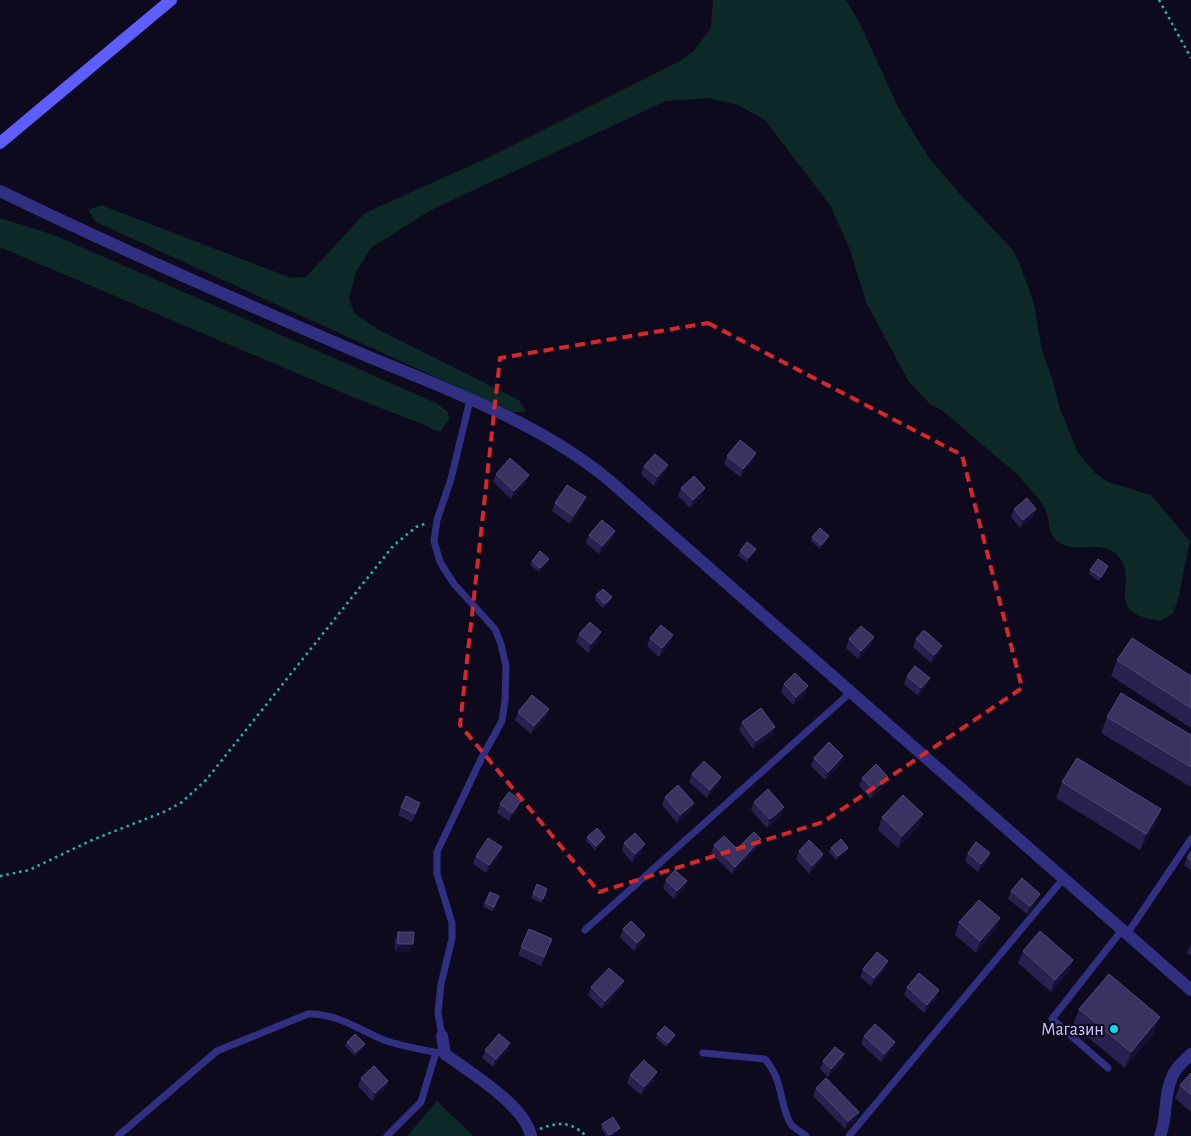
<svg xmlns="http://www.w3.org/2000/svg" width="1191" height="1136" font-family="'Alegreya Sans',sans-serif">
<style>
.green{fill:#0c2827}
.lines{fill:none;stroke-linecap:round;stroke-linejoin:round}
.path{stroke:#20b9ad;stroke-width:2.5;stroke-dasharray:2.5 4;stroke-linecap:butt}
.service{stroke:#312f82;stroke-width:7}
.minor{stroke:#312f82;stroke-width:12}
.secondary{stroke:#5e5dff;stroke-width:12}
.wall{fill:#28204e}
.shaded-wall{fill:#161033}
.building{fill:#3a3261;stroke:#51497a}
.marked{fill:none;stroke:#d62828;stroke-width:4;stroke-dasharray:10 6;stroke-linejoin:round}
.poi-dot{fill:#00def1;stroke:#0d0a1e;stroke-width:2}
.labels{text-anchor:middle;stroke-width:4.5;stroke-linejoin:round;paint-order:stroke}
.poi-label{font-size:18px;fill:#ccc6ff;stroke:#0d0a1e;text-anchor:end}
</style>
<rect width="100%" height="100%" fill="#0d0a1e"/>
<!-- green -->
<path class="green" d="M713 0H846L860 24 898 107 929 158 958 192 1012 249 1019 262 1034 304 1042 351 1052 378 1059 406 1077 451 1095 473 1108 482 1151 495 1190 541 1178 599 1173 613 1161 621C1099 613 1141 580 1118 556 1100 537 1072 557 1055 539 1047 531 1050 520 1046 511 1042 501 1030 489 1023 481 1016 472 1006 465 998 458 979 442 961 426 943 411L930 404 909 382 867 304 849 247 830 205 765 120 738 105 709 98 666 101 431 210 371 248 356 272 349 299 354 313 379 330 519 400 526 412H512L96 222 88 210 101 205 291 278 306 277 365 213 485 159 680 61 693 52 711 28Z
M0 218 54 235 436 403 448 412 449 419 441 431 433 430 427 426 355 398 2 248 0 249Z
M437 1101 473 1136H407Z"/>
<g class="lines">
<!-- path -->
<path class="path" d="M1159 0 1191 58
M0 876 29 870 92 840 166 811 182 802 206 780 393 546 416 527 427 523
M540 1129C559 1121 572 1122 586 1136"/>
<!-- service -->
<path class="service" d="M585 930 850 693
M1127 934 1191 839
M442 1036 438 1013 441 984 452 939V923L437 874V852L482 757 502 721 505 700 506 666 501 644 495 629 454 584 440 562 434 541 437 520 451 479 470 400
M703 1053 765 1059C784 1082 778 1099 790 1123 793 1128 801 1132 806 1136
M1108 1068 1052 1019 1122 930
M118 1136 217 1051 308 1014C337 1013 359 1030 384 1040 403 1047 425 1050 445 1054
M387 1136 421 1102 436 1052
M849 1136 1063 879"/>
<!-- minor -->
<path class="minor" d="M0 191C117 248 236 300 355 351 442 388 537 420 610 481L1191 990
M442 1036 445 1054C469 1072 525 1105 531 1136
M1160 1136C1168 1117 1163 1094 1173 1075 1176 1067 1185 1060 1191 1054"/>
<!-- secondary -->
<path class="secondary" d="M0 143 171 0"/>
</g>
<!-- wall -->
<path class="wall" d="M727 456 753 461 740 477 724 464Z
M668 465 665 473 654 486 641 474 644 466Z
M496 474 529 475 526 483 511 499 493 482Z
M681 488H705L702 496 690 508 678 496Z
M586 497 583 505 570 524 552 511 555 503Z
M1014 509H1036L1033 517 1020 528 1011 517Z
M615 531 612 540 599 554 586 543 589 535Z
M812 537 827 540 820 549 811 541Z
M756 549 754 553 747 562 738 556 740 551Z
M532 561 547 563 539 572 530 565Z
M1108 566 1107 570 1099 581 1089 574 1090 570Z
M596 595 612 597 610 601 603 608 595 600Z
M579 634 598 641 588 653 576 642Z
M673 635 670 643 659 657 647 646 650 638Z
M849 639 871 645 858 659 846 648Z
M916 639 939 654 931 663 913 647Z
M1117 660 1191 676V728L1111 676Z
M907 676 927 686 918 696 904 684Z
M784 684 808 686 805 694 793 705 781 692Z
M549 709 546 717 531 734 515 720 518 712Z
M1107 717 1191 735V787L1101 733Z
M742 722 775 727 772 735 753 749 739 730Z
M814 758 840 765 825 780 811 766Z
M692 774 721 777 718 785 707 798 689 782Z
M888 777 885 785 871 799 859 786 862 778Z
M1062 782 1161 809 1155 825 1140 850 1056 798Z
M665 797 691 811 677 823 662 805Z
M754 802 781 815 767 828 751 810Z
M420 803 412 822 398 815 401 807Z
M500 804 518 809 509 821 497 813Z
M882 817 919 826 898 848 878 830Z
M587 837 604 841 595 850 586 841Z
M624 843 642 853 632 862 622 851Z
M714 845 737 849 759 846 732 874 711 853Z
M502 847 499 855 486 873 473 864 476 856Z
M831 848 847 852 836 860 829 852Z
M799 851 823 854 820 862 809 874 796 859Z
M1191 852V871L1184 865 1187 857Z
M968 853H990L987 861 978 872 965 861Z
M666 880 687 881 684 889 674 899 663 888Z
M1011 891 1040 894 1037 902 1027 914 1008 899Z
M546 893 541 903 531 898 533 894Z
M497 900 493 911 483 907 485 903Z
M1000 918 995 930 976 953 955 935 959 922Z
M623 929 642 943 634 951 620 937Z
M398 932 410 952H395V940Z
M552 939 541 966 518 955 521 947Z
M1191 943V956L1187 953Z
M1023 951 1073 960 1068 973 1051 992 1018 963Z
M863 969H885L871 986 860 977Z
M591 987 621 989 602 1009 588 995Z
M907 987 939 990 936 999 924 1013 904 995Z
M1079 1009 1154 1033 1125 1068 1073 1025Z
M657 1034 674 1039 666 1047 656 1038Z
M864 1036 895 1042 892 1050 881 1062 861 1044Z
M347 1042 363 1048 355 1056 345 1046Z
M510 1043 507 1051 493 1067 482 1058 485 1050Z
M844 1054 841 1063 828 1077 820 1069 823 1061Z
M1191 1073V1112L1175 1098 1180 1085Z
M630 1075 654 1080 641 1095 627 1083Z
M361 1078 388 1081 385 1089 372 1101 358 1086Z
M816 1088 859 1112 856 1120 845 1129 813 1096Z
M602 1124 619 1132 613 1136H606L601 1129Z"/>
<!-- shaded-wall -->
<path class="shaded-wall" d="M756 453 753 461 740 477 743 469Z
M668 465 665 473 654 486 657 477Z
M529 475 526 483 511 499 514 491Z
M705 488 702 496 690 508 693 500Z
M586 497 583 505 570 524 573 516Z
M1036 509 1033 517 1020 528 1023 520Z
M615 531 612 540 599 554 602 546Z
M829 536 827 540 820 549 821 545Z
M756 549 754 553 747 562 748 558Z
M549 559 547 563 539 572 540 568Z
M1108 566 1107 570 1099 581 1101 577Z
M612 597 610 601 603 608 605 604Z
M601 632 598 641 588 653 591 644Z
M673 635 670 643 659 657 662 648Z
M874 637 871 645 858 659 861 651Z
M942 646 939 654 931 663 934 655Z
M930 678 927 686 918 696 921 688Z
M808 686 805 694 793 705 796 697Z
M549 709 546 717 531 734 534 726Z
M775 727 772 735 753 749 756 741Z
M843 756 840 765 825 780 828 772Z
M721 777 718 785 707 798 710 790Z
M888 777 885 785 871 799 874 790Z
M521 801 518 809 509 821 512 813Z
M420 803 417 811 412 822 415 814Z
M694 803 691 811 677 823 680 815Z
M784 807 781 815 767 828 770 819Z
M1161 809 1155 825 1140 850 1146 834Z
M923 814 919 826 898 848 902 836Z
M605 837 604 841 595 850 596 846Z
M761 839 759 846 732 874 735 867Z
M645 844 642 853 632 862 635 854Z
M502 847 499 855 486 873 489 865Z
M848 848 847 852 836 860 838 856Z
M990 853 987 861 978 872 981 864Z
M823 854 820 862 809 874 812 866Z
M687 881 684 889 674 899 677 891Z
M1040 894 1037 902 1027 914 1030 906Z
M1000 918 995 930 976 953 980 941Z
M645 935 642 943 634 951 637 943Z
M398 944H413L410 952H395Z
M1073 960 1068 973 1051 992 1055 980Z
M888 961 885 969 871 986 874 978Z
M624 981 621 989 602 1009 605 1001Z
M939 990 936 999 924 1013 927 1005Z
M1160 1017 1154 1033 1125 1068 1131 1052Z
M675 1035 674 1039 666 1047 668 1043Z
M895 1042 892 1050 881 1062 884 1054Z
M510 1043 507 1051 493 1067 496 1059Z
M365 1044 363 1048 355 1056 356 1052Z
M844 1054 841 1063 828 1077 831 1069Z
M657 1072 654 1080 641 1095 644 1087Z
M388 1081 385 1089 372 1101 375 1093Z
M859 1112 856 1120 845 1129 848 1121Z
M620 1128 619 1132 613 1136H609Z"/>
<!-- building -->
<path class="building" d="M740 440 756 453 743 469 727 456Z
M655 454 668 465 657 477 644 466Z
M510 458 529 475 514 491 496 474Z
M694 476 705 488 693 500 681 488Z
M567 485 586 497 573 516 555 503Z
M1027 498 1036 509 1023 520 1014 509Z
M602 520 615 531 602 546 589 535Z
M820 528 829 536 821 545 812 537Z
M747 542 756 549 748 558 740 551Z
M540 551 549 559 540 568 532 561Z
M1098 559 1108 566 1101 577 1090 570Z
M603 589 612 597 605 604 596 595Z
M590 622 601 632 591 644 579 634Z
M661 625 673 635 662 648 650 638Z
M861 626 874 637 861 651 849 639Z
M924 630 942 646 934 655 916 639Z
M1132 638 1191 676V708L1117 660Z
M915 666 930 678 921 688 907 676Z
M795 673 808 686 796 697 784 684Z
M1121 693 1191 735V767L1107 717Z
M532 695 549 709 534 726 518 712Z
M761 708 775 727 756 741 742 722Z
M829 742 843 756 828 772 814 758Z
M1077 758 1161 809 1146 834 1062 782Z
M704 761 721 777 710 790 692 774Z
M876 764 888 777 874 790 862 778Z
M678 785 694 803 680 815 665 797Z
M768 789 784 807 770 819 754 802Z
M509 792 521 801 512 813 500 804Z
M903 795 923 814 902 836 882 817Z
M406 796 420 803 415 814 401 807Z
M597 828 605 837 596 846 587 837Z
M754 832 761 839 735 867 714 845 724 836 737 849Z
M635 833 645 844 635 854 624 843Z
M488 838 502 847 489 865 476 856Z
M841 839 848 848 838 856 831 848Z
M809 840 823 854 812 866 799 851Z
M976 842 990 853 981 864 968 853Z
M1191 852V861L1187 857Z
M675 870 687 881 677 891 666 880Z
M1022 878 1040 894 1030 906 1011 891Z
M537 884 547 889 543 899 533 894Z
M490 892 499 896 494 907 485 903Z
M979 900 1000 918 980 941 959 922Z
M631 921 645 935 637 943 623 929Z
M529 929 552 939 544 957 521 947Z
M1040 931 1073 960 1055 980 1023 951Z
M398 932H414L413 944H398Z
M877 952 888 961 874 978 863 969Z
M609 968 624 981 605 1001 591 987Z
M919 973 939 990 927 1005 907 987Z
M1109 974 1160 1017 1131 1052 1079 1009Z
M875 1024 895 1042 884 1054 864 1036Z
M665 1026 675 1035 668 1043 657 1034Z
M355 1034 365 1044 356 1052 347 1042Z
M499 1034 510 1043 496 1059 485 1050Z
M835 1047 844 1054 831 1069 823 1061Z
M644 1060 657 1072 644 1087 630 1075Z
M374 1066 388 1081 375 1093 361 1078Z
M1191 1073V1095L1180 1085Z
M826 1078 859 1112 848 1121 816 1088Z
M613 1117 620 1128 609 1135 602 1124Z"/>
<!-- marked area -->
<path class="marked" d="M708 323 962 455 1022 688 823 822 599 892 460 725 500 358Z"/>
<!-- markers -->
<circle class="poi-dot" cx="1114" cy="1029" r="5"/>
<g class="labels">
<!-- poi labels -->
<g class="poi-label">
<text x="1104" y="1035">Магазин</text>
</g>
</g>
</svg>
